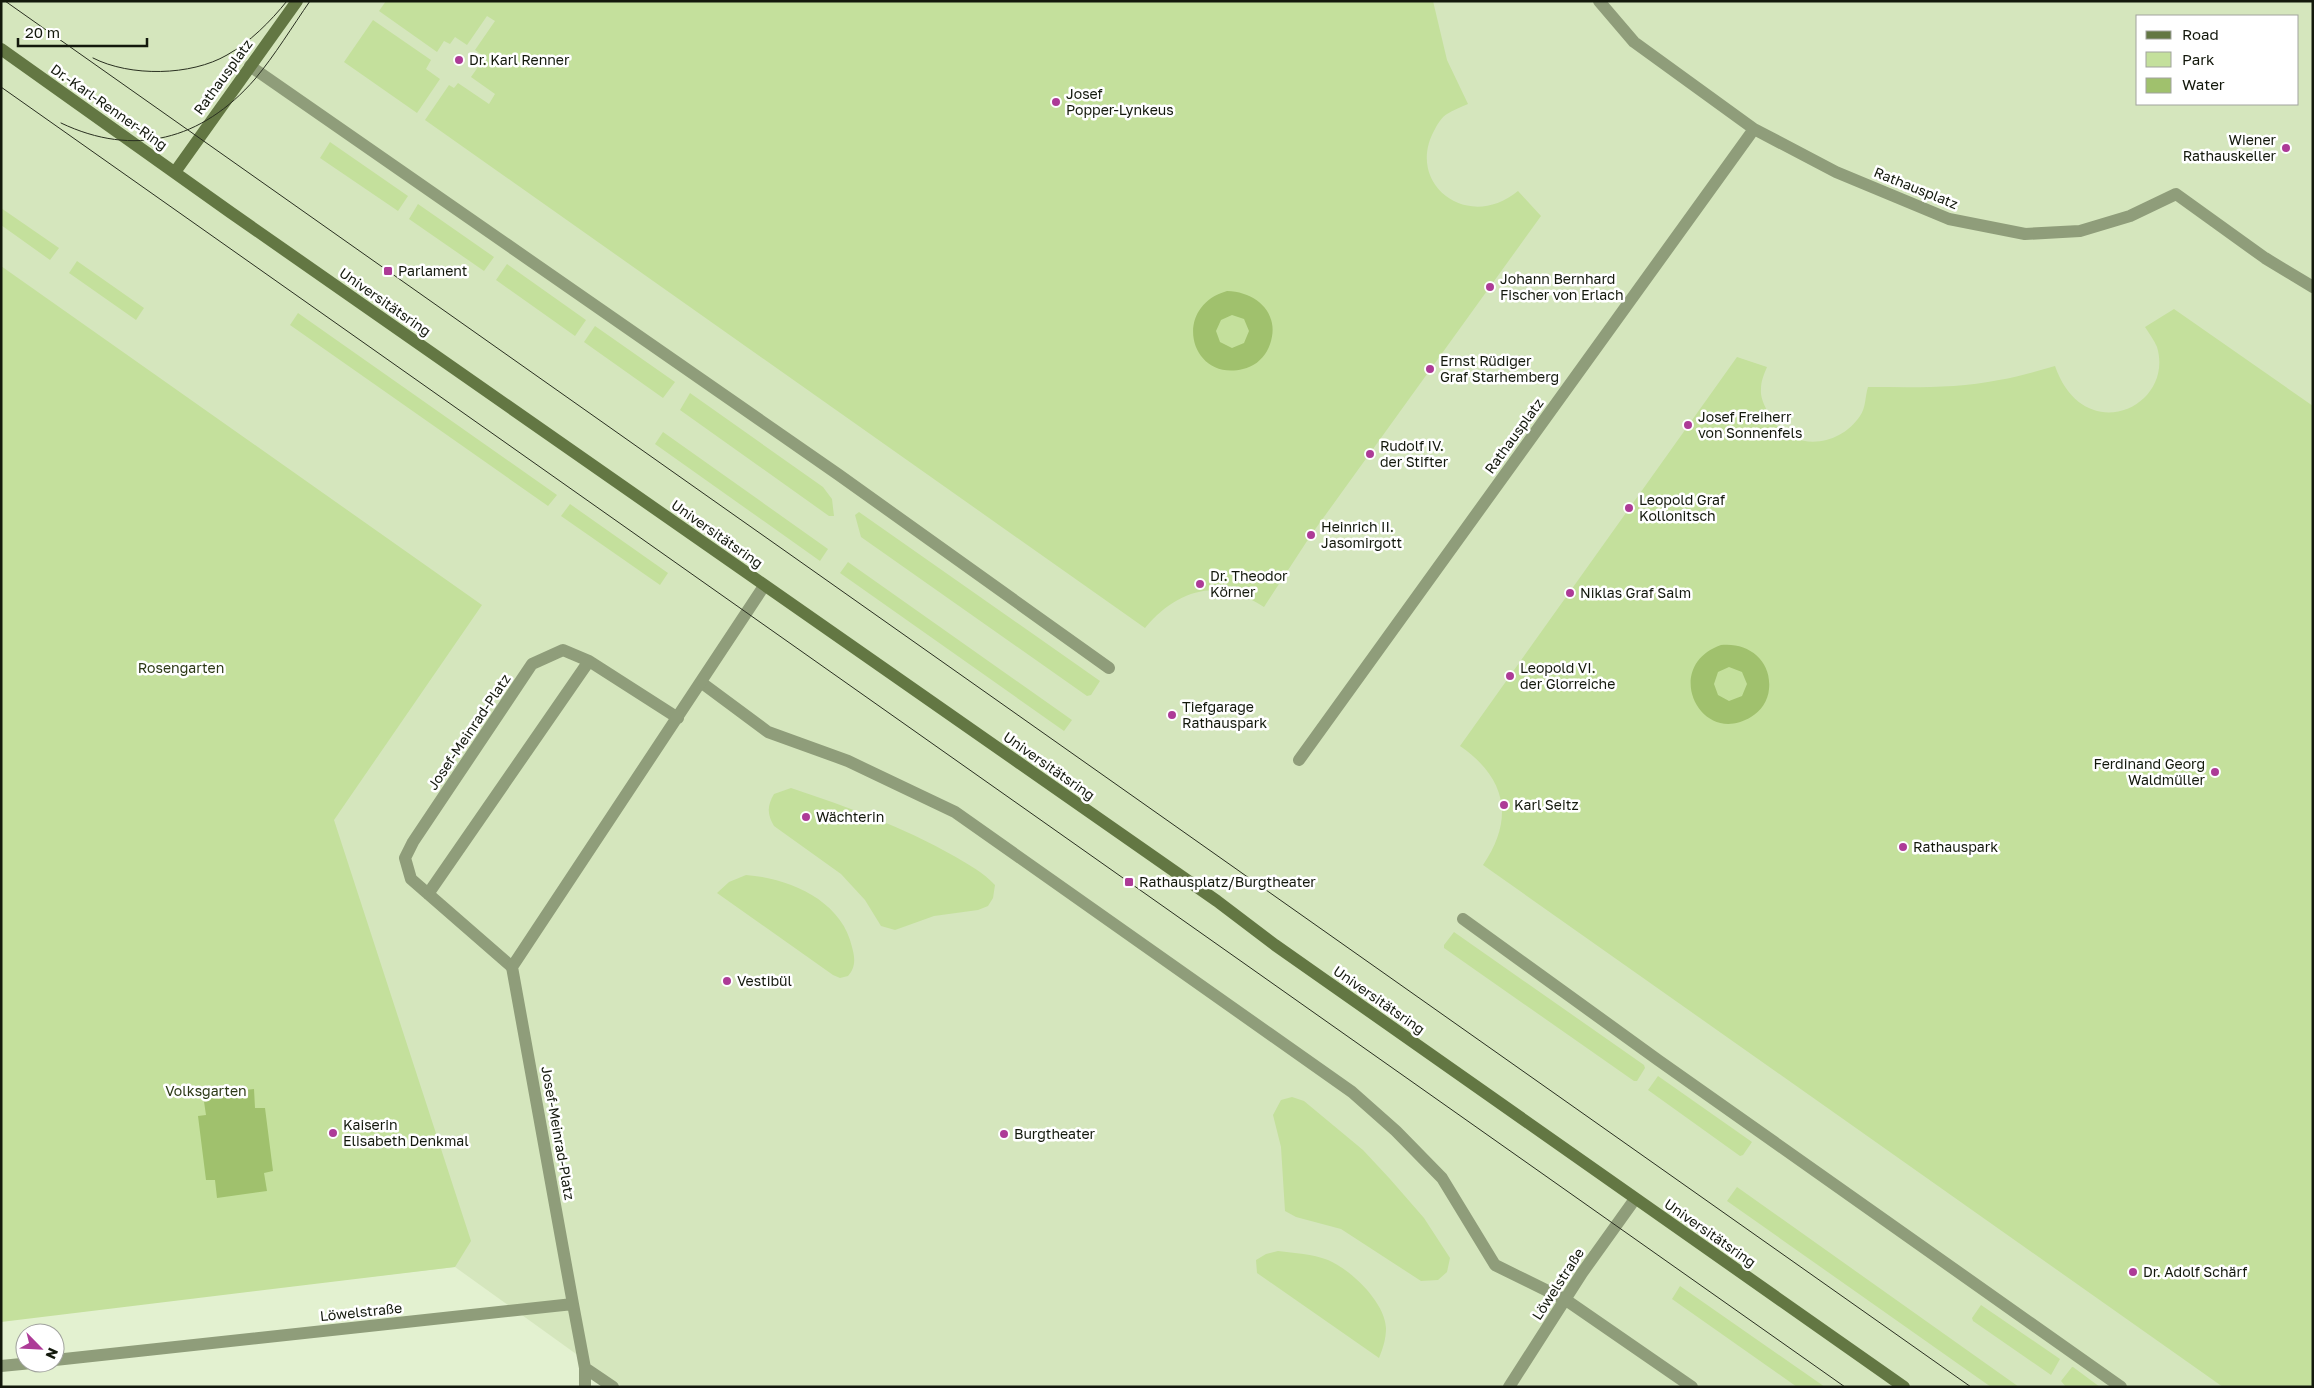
<svg xmlns="http://www.w3.org/2000/svg" width="2314" height="1388" font-family="'Golos Text',sans-serif">
<style>
.built{fill:#d5e6bd;fill-rule:evenodd}
.green{fill:#c4e09c}
.water{fill:#a0c16d;fill-rule:evenodd}
.lines{fill:none;stroke-linecap:round;stroke-linejoin:round}
.lane{stroke:#8f9d7a;stroke-width:12}
.street{stroke:#8f9d7a;stroke-width:12}
.secondary{stroke:#637743;stroke-width:12}
.tram{stroke:#292f20;stroke-width:1}
.poi-dot{fill:#ad3b97;stroke:#fff;stroke-width:2}
.labels{text-anchor:middle;stroke-width:5;stroke-linejoin:round;paint-order:stroke}
.poi-label{font-size:14px;fill:#13180c;stroke:#fff;text-anchor:start}
.street-label{font-size:14px;fill:#13180c;stroke:#fff}
.park-label{font-size:14px;fill:#2c3916;stroke:#fff}
</style>
<rect width="100%" height="100%" fill="#e3f1d0"/>
<!-- built -->
<path class="built" d="M1 1H2313V1387H622L455 1267 1 1319ZM2138 16H2298V104H2138Z"/>
<!-- green -->
<path class="green" d="M386 1H1433L1447 60 1468 104C1461 107 1453 110 1447 114 1442 117 1438 123 1435 129 1404 183 1467 233 1518 191L1541 216 1311 535 1264 607C1219 578 1179 588 1145 628L425 120 449 85 454 88 458 83 489 104 495 94 471 77 485 57 475 50 495 21 487 16 467 45 455 37 450 44 444 41 437 52 379 11Z
M373 20 431 60 426 69 440 79 417 113 344 62Z
M330 142 408 196 398 211 320 158Z
M418 204 494 257 484 271 409 219Z
M1 208 59 248 50 260 1 225Z
M77 261 144 308 136 320 69 273Z
M507 264 586 320 575 336 496 280Z
M1 266 482 605 334 820 471 1241 455 1267 1 1322Z
M2174 309 2313 406V1387H2223L1483 865C1515 818 1506 778 1460 746L1737 357 1767 367C1764 374 1761 381 1761 389 1760 398 1765 407 1769 414 1788 452 1838 449 1860 416 1866 408 1865 396 1868 387 1911 387 1956 389 1999 380 2018 377 2037 371 2055 366 2084 449 2175 407 2157 347 2154 340 2149 333 2145 327Z
M298 313 557 495 548 506 290 325Z
M595 326 675 382 663 398 584 342Z
M690 393 823 487 832 499 834 516H829L680 410Z
M663 432 828 549 820 561 655 444Z
M570 504 668 573 660 585 561 516Z
M859 512 1100 681 1091 695 1087 696 861 537 855 515Z
M848 562 1072 720 1064 731 840 573Z
M791 788C848 807 903 827 954 856 969 865 983 872 995 885L993 898 988 906 978 910 934 916 895 930 881 926 865 900 841 874 774 826C767 814 767 806 774 794Z
M746 875C788 878 842 900 852 947 855 958 856 967 848 976L840 978 833 975 717 893 729 882Z
M1454 932 1644 1065 1645 1068 1637 1081H1634L1444 948V945Z
M1658 1076 1752 1142 1743 1155 1740 1156 1648 1090Z
M1292 1097 1304 1101 1363 1150 1390 1179 1424 1218 1450 1258 1447 1272 1438 1280 1421 1281 1341 1229 1296 1217 1285 1211 1281 1147 1273 1115 1281 1100Z
M1737 1187 2019 1387H1991L1727 1201Z
M1278 1251C1295 1253 1312 1254 1328 1260 1350 1269 1385 1302 1386 1328 1386 1339 1383 1348 1379 1358L1257 1273 1256 1260 1266 1254Z
M1680 1286 1825 1387H1797L1672 1299Z
M1981 1305 2060 1359 2051 1375 1973 1321 1972 1318Z
M2072 1367H2073L2100 1387H2066L2061 1381Z"/>
<!-- water -->
<path class="water" d="M1227 291C1260 292 1284 318 1267 351 1262 360 1253 367 1243 369 1190 382 1171 307 1227 291ZM1232 315 1244 319 1249 331 1244 343 1232 348 1220 342 1216 331 1221 320Z
M1721 645C1748 642 1772 660 1769 689 1768 701 1761 711 1751 717 1700 748 1661 666 1721 645ZM1729 667 1742 672 1747 684 1742 696 1729 701 1718 695 1714 684 1718 672Z
M254 1089 255 1108H265L273 1171 264 1173 267 1191 217 1198 215 1180H206L198 1116 206 1115 203 1095Z"/>
<g class="lines">
<!-- lane -->
<path class="lane" d="M250 66 839 475 1109 668
M702 683 768 732 848 761 955 812 1352 1092 1396 1131 1442 1178 1495 1265 1566 1300
M428 894 589 661
M1463 919 1658 1060 2121 1387
M512 967 411 879 405 858 413 842 532 664 563 650 589 661 678 718"/>
<!-- street -->
<path class="street" d="M1599 1 1634 42 1754 129 1836 172 1949 219 2025 234 2080 231 2130 216 2176 194 2265 258 2313 287
M1299 760 1754 129
M1566 1300 1692 1387
M573 1304 512 967 764 586
M55 1360 573 1304 585 1368 613 1387
M1 1366 32 1363
M585 1368V1387
M1509 1387 1582 1273 1635 1199"/>
<!-- secondary -->
<path class="secondary" d="M1 49 230 212 1217 901 1275 945 1904 1387
M175 172 297 1"/>
<!-- tram -->
<path class="tram" d="M5 1 1971 1387
M93 58C130 77 191 76 227 55 250 42 270 22 287 1
M1 87 1845 1387
M61 123C134 158 202 140 255 79 275 55 292 27 310 1"/>
</g>
<!-- markers -->
<g class="poi-dot">
<circle cx="459" cy="60" r="5"/>
<circle cx="1056" cy="102" r="5"/>
<circle cx="2286" cy="148" r="5"/>
<rect x="383" y="266" width="10" height="10" rx="2.5"/>
<circle cx="1490" cy="287" r="5"/>
<circle cx="1430" cy="369" r="5"/>
<circle cx="1688" cy="425" r="5"/>
<circle cx="1370" cy="454" r="5"/>
<circle cx="1629" cy="508" r="5"/>
<circle cx="1311" cy="535" r="5"/>
<circle cx="1200" cy="584" r="5"/>
<circle cx="1570" cy="593" r="5"/>
<circle cx="1510" cy="676" r="5"/>
<circle cx="1172" cy="715" r="5"/>
<circle cx="2215" cy="772" r="5"/>
<circle cx="1504" cy="805" r="5"/>
<circle cx="806" cy="817" r="5"/>
<circle cx="1903" cy="847" r="5"/>
<rect x="1124" y="877" width="10" height="10" rx="2.5"/>
<circle cx="727" cy="981" r="5"/>
<circle cx="333" cy="1133" r="5"/>
<circle cx="1004" cy="1134" r="5"/>
<circle cx="2133" cy="1272" r="5"/>
</g>
<g class="labels">
<!-- poi labels -->
<g class="poi-label">
<text x="469" y="65">Dr. Karl Renner</text>
<text x="1066" y="99">Josef<tspan x="1066" dy="16">Popper-Lynkeus</tspan></text>
<text x="2276" y="145" text-anchor="end">Wiener<tspan x="2276" dy="16">Rathauskeller</tspan></text>
<text x="398" y="276">Parlament</text>
<text x="1500" y="284">Johann Bernhard<tspan x="1500" dy="16">Fischer von Erlach</tspan></text>
<text x="1440" y="366">Ernst Rüdiger<tspan x="1440" dy="16">Graf Starhemberg</tspan></text>
<text x="1698" y="422">Josef Freiherr<tspan x="1698" dy="16">von Sonnenfels</tspan></text>
<text x="1380" y="451">Rudolf IV.<tspan x="1380" dy="16">der Stifter</tspan></text>
<text x="1639" y="505">Leopold Graf<tspan x="1639" dy="16">Kollonitsch</tspan></text>
<text x="1321" y="532">Heinrich II.<tspan x="1321" dy="16">Jasomirgott</tspan></text>
<text x="1210" y="581">Dr. Theodor<tspan x="1210" dy="16">Körner</tspan></text>
<text x="1580" y="598">Niklas Graf Salm</text>
<text x="1520" y="673">Leopold VI.<tspan x="1520" dy="16">der Glorreiche</tspan></text>
<text x="1182" y="712">Tiefgarage<tspan x="1182" dy="16">Rathauspark</tspan></text>
<text x="2205" y="769" text-anchor="end">Ferdinand Georg<tspan x="2205" dy="16">Waldmüller</tspan></text>
<text x="1514" y="810">Karl Seitz</text>
<text x="816" y="822">Wächterin</text>
<text x="1913" y="852">Rathauspark</text>
<text x="1139" y="887">Rathausplatz/Burgtheater</text>
<text x="737" y="986">Vestibül</text>
<text x="343" y="1130">Kaiserin<tspan x="343" dy="16">Elisabeth Denkmal</tspan></text>
<text x="1014" y="1139">Burgtheater</text>
<text x="2143" y="1277">Dr. Adolf Schärf</text>
</g>
<!-- street labels -->
<g class="street-label">
<text transform="translate(223 77) rotate(-54)" y="5">Rathausplatz</text>
<text transform="translate(109 107) rotate(35)" y="5">Dr.-Karl-Renner-Ring</text>
<text transform="translate(1916 188) rotate(22)" y="5">Rathausplatz</text>
<text transform="translate(385 302) rotate(35)" y="5">Universitätsring</text>
<text transform="translate(1514 436) rotate(-54)" y="5">Rathausplatz</text>
<text transform="translate(717 534) rotate(35)" y="5">Universitätsring</text>
<text transform="translate(469 732) rotate(-56)" y="5">Josef-Meinrad-Platz</text>
<text transform="translate(1049 766) rotate(35)" y="5">Universitätsring</text>
<text transform="translate(1379 1000) rotate(35)" y="5">Universitätsring</text>
<text transform="translate(558 1133) rotate(80)" y="5">Josef-Meinrad-Platz</text>
<text transform="translate(1710 1233) rotate(35)" y="5">Universitätsring</text>
<text transform="translate(1558 1284) rotate(-57)" y="5">Löwelstraße</text>
<text transform="translate(361 1312) rotate(-6)" y="5">Löwelstraße</text>
</g>
<!-- park labels -->
<g class="park-label">
<text x="181" y="673">Rosengarten</text>
<text x="206" y="1096">Volksgarten</text>
</g>
</g>
<!-- border -->
<rect width="2314" height="1388" fill="none" stroke="#13180c" stroke-width="5"/>
<!-- legend -->
<rect x="2136" y="15" width="162" height="90" fill="#ffffff" stroke="#a1a39e"/>
<rect x="2146" y="31" width="25" height="8" fill="#637743" stroke="#a1a39e"/>
<text x="2182" y="40" font-size="15" fill="#13180c">Road</text>
<rect x="2146" y="52" width="25" height="15" fill="#c4e09c" stroke="#a1a39e"/>
<text x="2182" y="65" font-size="15" fill="#13180c">Park</text>
<rect x="2146" y="78" width="25" height="15" fill="#a0c16d" stroke="#a1a39e"/>
<text x="2182" y="90" font-size="15" fill="#13180c">Water</text>
<!-- north arrow -->
<g transform="translate(40 1348) rotate(114)"><circle r="24" fill="#ffffff" stroke="#a1a39e"/>
<path d="M0-4L9 19L0 12L-9 19Z" fill="#ad3b97"/>
<text y="-8" font-size="14" font-weight="bold" text-anchor="middle" fill="#13180c">N</text>
</g>
<!-- scale -->
<path d="M18 38v8h129v-8" fill="none" stroke="#13180c" stroke-width="2.5"/>
<text x="25" y="38" font-size="15" fill="#13180c" stroke="#ffffff" stroke-width="4" paint-order="stroke">20 m</text>
</svg>
